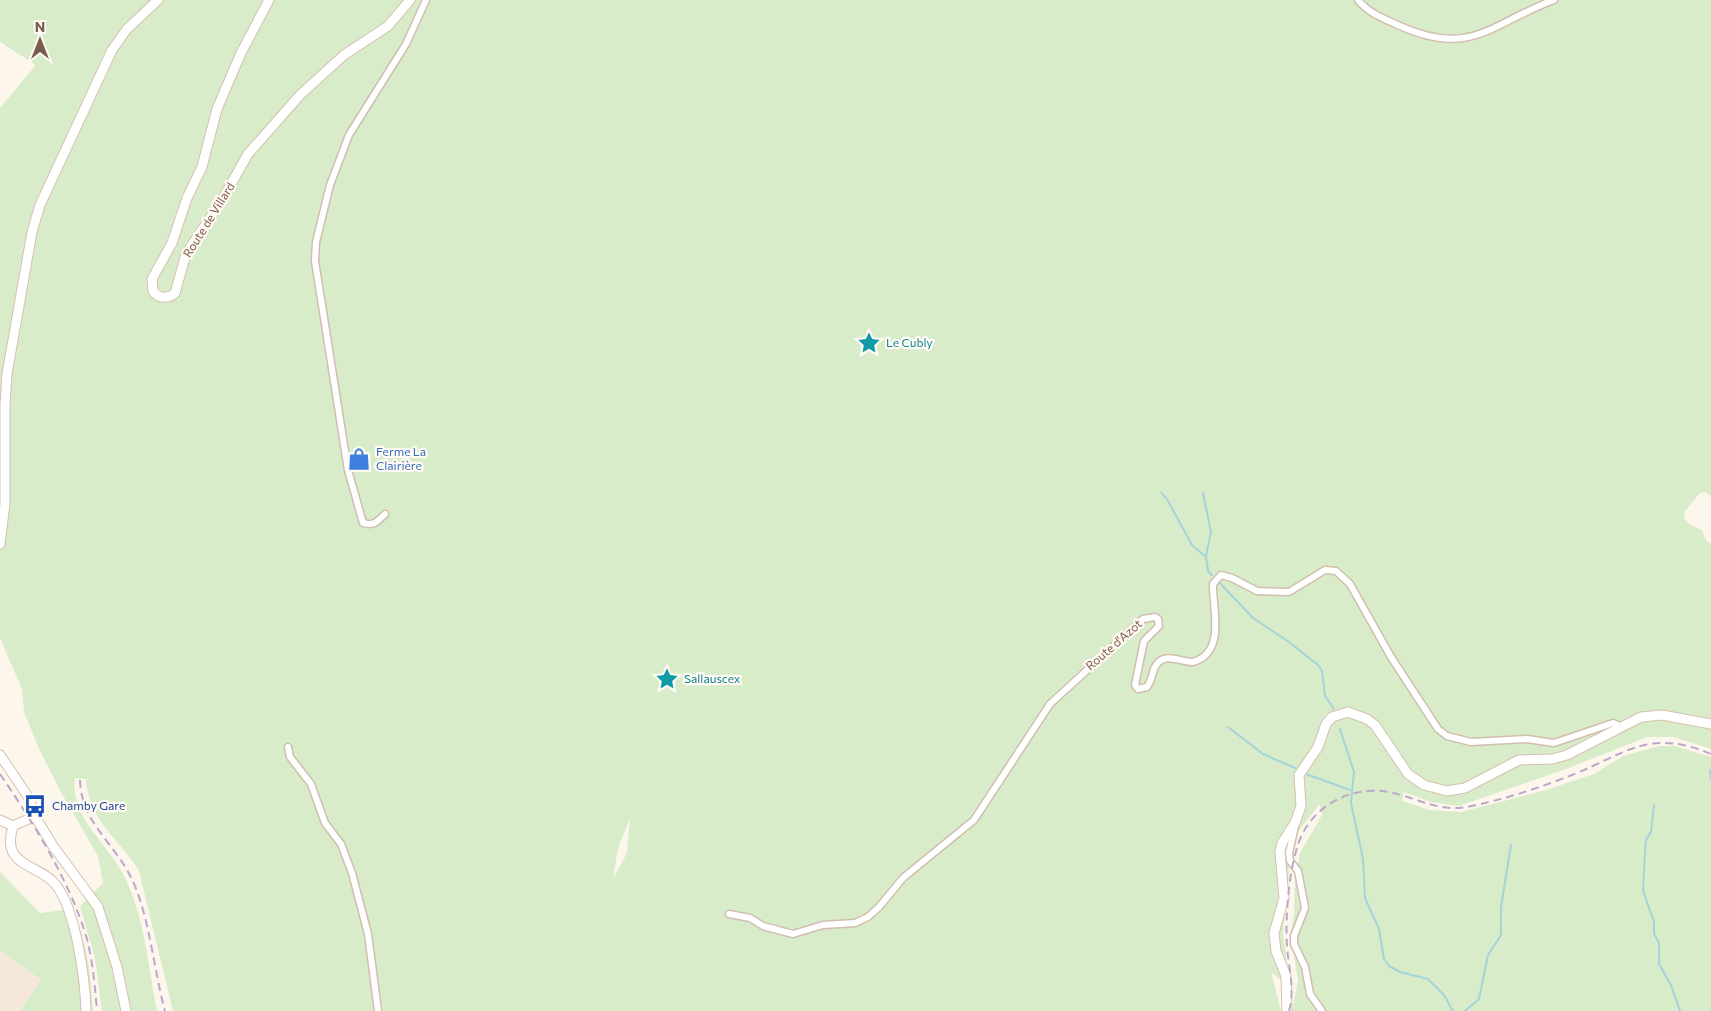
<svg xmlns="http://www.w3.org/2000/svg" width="1711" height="1011" font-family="Commissioner,sans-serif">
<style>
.residential{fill:#f5e8da}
.green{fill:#d8ecc9;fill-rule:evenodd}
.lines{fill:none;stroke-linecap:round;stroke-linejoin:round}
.stream{stroke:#a5d3da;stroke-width:2}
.street-casing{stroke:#d1beb0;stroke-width:9}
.secondary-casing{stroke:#d6c0b0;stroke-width:11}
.street{stroke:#fff;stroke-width:6}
.secondary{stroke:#fff;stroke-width:9}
.rail{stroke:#b9a8c9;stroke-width:2;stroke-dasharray:8 5;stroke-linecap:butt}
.labels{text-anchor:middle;stroke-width:4.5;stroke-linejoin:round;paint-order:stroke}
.street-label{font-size:12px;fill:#7a5c4d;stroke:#fffaf3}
.culture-label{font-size:12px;fill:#0d838f;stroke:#fffaf3;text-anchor:start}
.shop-label{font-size:12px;fill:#366cbe;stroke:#fffaf3;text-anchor:start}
.transit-label{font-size:12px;fill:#164399;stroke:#fffaf3;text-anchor:start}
</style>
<rect width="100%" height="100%" fill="#fdf6ec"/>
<!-- residential -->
<path class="residential" d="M0 950 41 980 20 1011H0Z"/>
<!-- green -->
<path class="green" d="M0 0H1711V496L1705 492 1700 493 1685 511 1684 518 1690 525 1702 530 1706 540 1711 544V749L1674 737H1647L1566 769 1459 806 1431 802 1404 792 1402 801 1430 810 1461 812 1546 790 1594 774 1623 756 1659 746H1675L1711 757V1011H1292L1298 981 1291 934 1294 915 1295 877 1300 853 1322 815 1320 804 1297 833 1288 864 1289 874 1283 933 1290 987 1271 972 1281 1011H173L139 871C118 837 89 822 86 779L75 778C71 813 95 832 113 858 144 901 147 961 157 1011H102L95 958 80 906 103 883 98 856 62 794 39 749 24 712 22 689 0 638V108L36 65 0 42ZM630 818 627 853 613 879 618 848Z
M0 872 40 913 73 909C87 946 91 972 93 1011H20L41 980 0 950Z"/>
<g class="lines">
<!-- stream -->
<path class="stream" d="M1161 492 1168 501 1192 545 1206 557 1208 571 1212 575
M1203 493 1211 532 1206 556
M1218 581 1253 618 1289 642 1318 665 1322 671 1325 696 1334 709
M1228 727 1263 754 1295 768
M1340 729 1354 772 1351 803 1363 859 1365 898 1379 929 1384 959 1389 966 1400 972 1428 979 1444 995 1453 1011
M1710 770 1711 780
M1306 774 1350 790
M1654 805 1651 832 1646 840 1645 852 1643 891 1654 922V934L1659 943V964L1671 985 1680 1011
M1465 1011 1479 999 1488 955 1501 935V907L1511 845"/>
<defs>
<path id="street" d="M1358 0C1368 13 1385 19 1400 26 1472 58 1491 23 1554 0
M385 514C377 522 374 526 363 523L348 470 315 261 316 242 330 185 349 135 406 44 426 0
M288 747 290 757 311 784 325 823 341 844 352 873 368 934 378 1011
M1295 826 1289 853 1290 861 1298 871 1305 908 1294 936V944L1305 967 1310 994 1322 1011
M729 914 750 918 763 926 793 934 823 925 855 923 868 917 879 907 903 878 974 820 1050 704 1143 619 1155 617 1158 619 1159 626 1144 641 1135 685 1138 689 1147 687C1151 682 1152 675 1154 669 1162 650 1179 662 1193 662 1227 652 1212 608 1213 584L1221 575 1232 578 1257 591 1289 592 1325 570 1336 571 1350 584 1391 657 1438 729 1447 736 1471 742 1527 739 1554 743 1613 723 1622 727"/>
<path id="secondary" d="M269 0 241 53 217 109 202 167 187 198 172 243 152 279 153 291C159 299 168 299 175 293L186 254 222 200 248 154 300 95 344 55 388 26 410 0
M0 544 5 504V405L7 374 32 232 40 205 112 50 127 29 158 0
M0 755 29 798 35 816 53 846 98 907 117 967 126 1011
M35 816 13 826C0 868 39 863 56 885 76 911 85 978 86 1011
M0 820 13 826
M1287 1011 1286 976 1276 951 1274 933 1284 898 1280 852 1282 843 1295 823 1301 806 1299 775 1318 747 1326 724 1332 717 1348 712 1367 719 1375 725 1408 774 1424 785 1447 791 1465 788 1519 760 1552 759 1567 755 1641 717 1662 715 1711 724"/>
</defs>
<!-- street casing -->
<use href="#street" class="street-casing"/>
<!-- secondary casing -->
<use href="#secondary" class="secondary-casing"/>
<!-- street -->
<use href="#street" class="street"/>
<!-- secondary -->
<use href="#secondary" class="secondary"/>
<!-- rail -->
<path class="rail" d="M0 774C34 824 70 881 87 939 93 963 95 987 97 1011
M80 780C81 819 109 839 127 870 149 907 153 968 165 1011
M1289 1011C1295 989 1289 970 1287 947 1285 916 1289 851 1307 826 1326 798 1361 785 1393 793 1419 799 1440 812 1467 807 1502 800 1539 788 1572 775 1627 753 1649 728 1711 754"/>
</g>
<!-- icons -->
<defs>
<symbol id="sight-bare" viewBox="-9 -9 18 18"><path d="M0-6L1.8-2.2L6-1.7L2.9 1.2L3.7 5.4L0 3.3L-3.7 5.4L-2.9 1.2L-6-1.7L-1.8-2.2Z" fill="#0f9aa8" stroke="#fffaf3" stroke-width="2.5" paint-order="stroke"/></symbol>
<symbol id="shop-bare" viewBox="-9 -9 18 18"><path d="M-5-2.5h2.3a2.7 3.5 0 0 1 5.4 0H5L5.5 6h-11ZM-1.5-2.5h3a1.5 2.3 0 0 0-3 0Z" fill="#3f7fe0" stroke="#fffaf3" stroke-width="2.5" paint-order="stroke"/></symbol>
<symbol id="bus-bare" viewBox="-9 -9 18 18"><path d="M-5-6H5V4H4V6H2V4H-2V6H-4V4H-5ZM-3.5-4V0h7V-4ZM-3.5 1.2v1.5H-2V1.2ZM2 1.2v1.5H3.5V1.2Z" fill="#1a4fb4" stroke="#fffaf3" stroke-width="2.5" paint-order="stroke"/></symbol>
</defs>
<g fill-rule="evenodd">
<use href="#sight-bare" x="853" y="327" width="32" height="32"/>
<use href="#shop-bare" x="343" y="443" width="32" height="32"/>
<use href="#sight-bare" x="651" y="663" width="32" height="32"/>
<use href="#bus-bare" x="19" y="790" width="32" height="32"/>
</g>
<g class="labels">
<!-- street labels -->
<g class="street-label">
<text transform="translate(209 220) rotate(-58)" y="4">Route de Villard</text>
<text transform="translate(1114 645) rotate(-41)" y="4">Route d'Azot</text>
</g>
<!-- culture labels -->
<g class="culture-label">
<text x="886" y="347">Le Cubly</text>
<text x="684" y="683">Sallauscex</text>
</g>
<!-- shop labels -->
<g class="shop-label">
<text x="376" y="456">Ferme La<tspan x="376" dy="14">Clairière</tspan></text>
</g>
<!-- transit labels -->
<g class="transit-label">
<text x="52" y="810">Chamby Gare</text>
</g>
</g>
<!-- north arrow -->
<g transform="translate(40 40)" stroke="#fffaf3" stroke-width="4" paint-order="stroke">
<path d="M0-4L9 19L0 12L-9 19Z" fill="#7a5c4d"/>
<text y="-8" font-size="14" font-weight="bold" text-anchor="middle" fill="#7a5c4d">N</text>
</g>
</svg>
